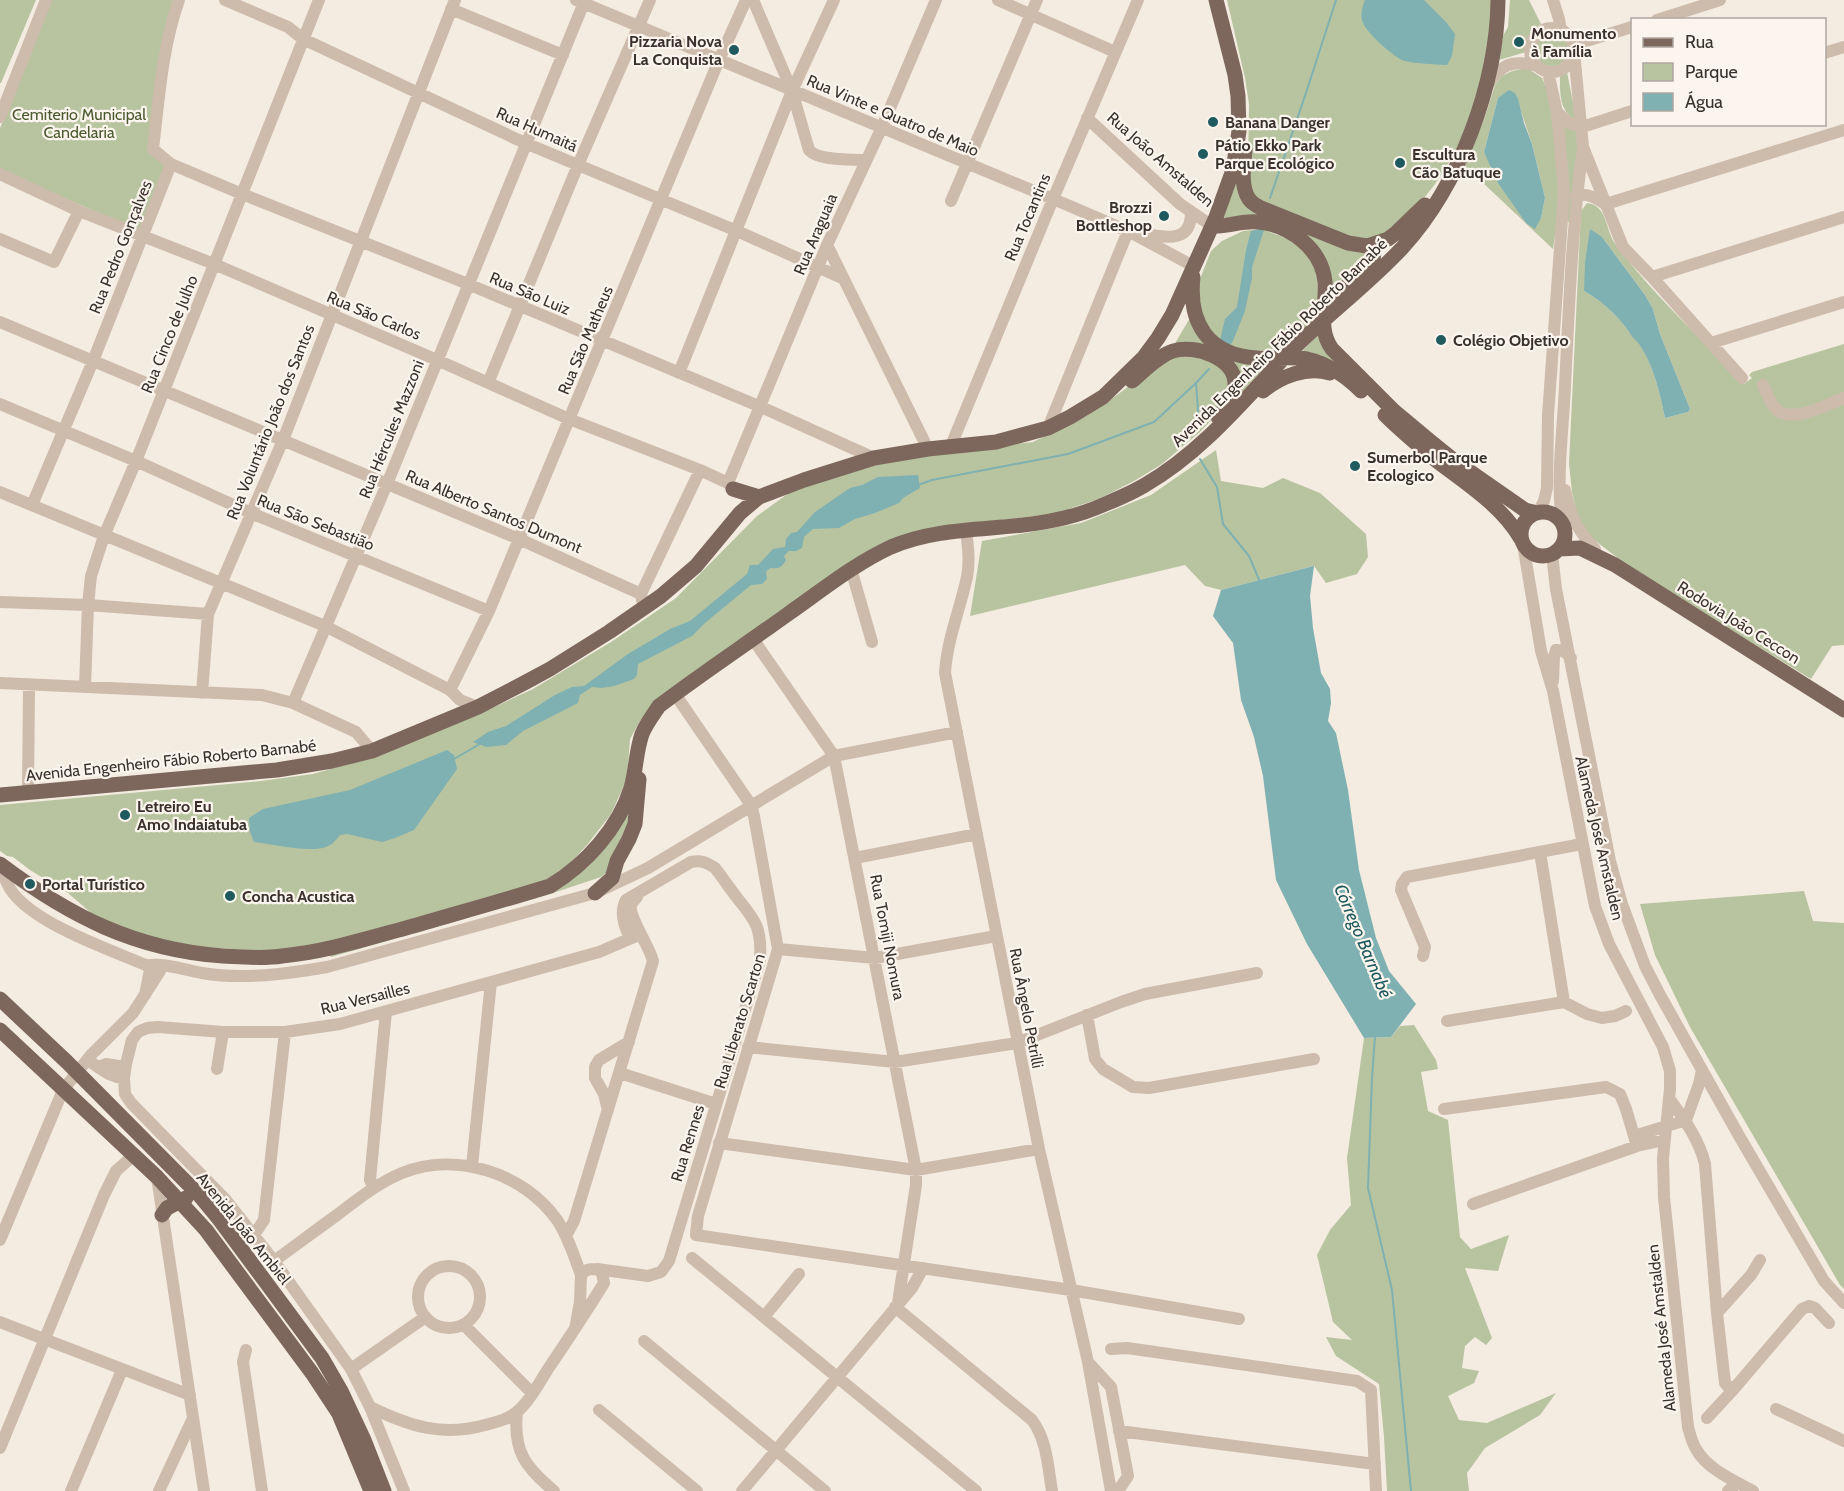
<svg xmlns="http://www.w3.org/2000/svg" width="1844" height="1491" font-family="Cabin,sans-serif">
<style>
.green{fill:#b8c4a0;fill-rule:evenodd}
.water{fill:#7fb0b2}
.lines{fill:none;stroke-linecap:round;stroke-linejoin:round}
.stream{stroke:#7fb0b2;stroke-width:2}
.minor{stroke:#cdbbac;stroke-width:12}
.major{stroke:#7d675c;stroke-width:15}
.poi-dot{fill:#1f5a5e;stroke:#fbf5ee;stroke-width:2}
.labels{text-anchor:middle;stroke-width:4.5;stroke-linejoin:round;paint-order:stroke}
.poi-label{font-size:16px;font-weight:bold;fill:#3b302b;stroke:#fbf5ee;text-anchor:start}
.park-label{font-size:16px;fill:#4a5a2e;stroke:#fbf5ee}
.street-label{font-size:16px;fill:#3b302b;stroke:#fbf5ee}
.water-label{font-size:18px;font-style:italic;fill:#1f5a5e;stroke:#fbf5ee}
</style>
<rect width="100%" height="100%" fill="#f4ebe1"/>
<!-- green -->
<path class="green" d="M0 0H36L1 83H0Z
M50 0H174L150 126 167 165 140 231 0 170V128Z
M1227 0H1494C1488 75 1468 154 1414 209 1407 216 1400 227 1391 231 1383 237 1371 239 1361 242L1261 203 1251 192 1248 169 1249 104 1245 78Z
M1510 0H1529L1541 24C1529 31 1525 39 1526 52L1499 60 1503 36 1508 27Z
M1535 49a17 17 0 1 1 34 0a17 17 0 1 1-34 0Z
M1527 68 1542 78 1550 96 1559 190 1557 221 1553 249 1465 166 1485 117 1495 85 1502 76 1512 71ZM1515 93 1532 144 1545 198 1541 218 1526 223 1484 152 1498 98Z
M1567 72 1576 118H1572C1559 108 1560 91 1560 76Z
M1563 123 1577 129 1580 144 1570 222H1568V174Z
M1239 175 1243 197 1372 250 1329 310 1308 240 1230 222 1223 216Z
M1587 203C1608 205 1605 231 1616 245 1653 295 1701 338 1744 384L1752 378 1749 375 1752 372 1844 344V645L1832 646 1811 679 1632 569 1593 539 1578 518 1572 492 1569 464 1581 211ZM1602 237 1645 295 1653 309 1660 334 1690 409 1688 412 1665 418C1660 394 1654 367 1641 346 1638 341 1632 337 1629 332 1617 315 1602 301 1584 291Z
M1261 229 1286 238 1301 246 1316 269 1319 300 1314 318 1306 330 1292 342 1281 348 1251 352 1238 348 1220 340 1204 325 1196 289 1211 251 1222 241 1243 231Z
M1190 318 1211 348 1174 345Z
M1318 335 1352 376 1303 352V350Z
M1177 353 1218 363 1230 382 1219 412 1201 431 1162 464 1134 481 1099 499 1053 514 931 528 654 703 640 721 630 739 627 779 611 814 587 845 571 862 545 881 351 938 272 951 196 947 144 936 97 918 68 893 30 870 13 857 7 856 0 851V805L261 781 313 774 381 755 477 715 533 689 611 642 676 598 757 516 793 490 844 472 908 457 1033 442 1086 416 1117 395 1158 364Z
M1231 358 1261 363 1270 368 1240 398Z
M1216 450 1221 481 1263 488 1283 478 1320 493 1366 534 1368 557 1357 574 1326 583 1314 566 1221 590 1205 586 1185 565 970 616 982 541 1081 523 1151 495Z
M635 794 633 818 606 873 601 877 547 895 331 957 329 953 562 884Z
M1804 891 1813 921 1844 923V1289L1840 1285 1690 1027 1655 955 1640 904Z
M1414 1025 1436 1060 1438 1069 1421 1072 1428 1111 1448 1120 1460 1237 1471 1249 1509 1235 1498 1271 1465 1268 1492 1338 1486 1345 1475 1337 1465 1346 1462 1368 1479 1371 1474 1383 1448 1396 1459 1420 1487 1423 1556 1393 1540 1415 1485 1448 1467 1473 1469 1491H1387L1384 1437 1379 1384 1336 1356 1326 1337 1352 1340 1333 1322 1317 1255 1330 1230 1351 1205 1347 1158 1364 1038 1391 1037 1400 1026Z"/>
<!-- water -->
<path class="water" d="M1365 0H1424L1446 22 1455 34 1452 56 1447 65C1433 64 1418 64 1405 61 1394 58 1367 33 1363 23 1360 16 1362 7 1365 0Z
M1509 90 1515 93 1518 99 1524 123 1532 144 1545 198 1541 218 1535 229 1526 223 1498 183 1484 152 1498 98Z
M1261 229 1264 230 1252 267V278L1245 311 1233 341 1230 345 1220 340 1225 319 1237 307 1246 250 1251 231Z
M1590 229 1602 237 1645 295 1653 309 1660 334 1690 409 1688 412 1665 418C1660 394 1654 367 1641 347 1638 341 1632 338 1629 332 1617 315 1602 301 1584 291L1585 263Z
M918 475 920 488 903 498 899 503 875 513 855 519 839 528 813 529 804 537 802 548 796 551H789L784 556 786 560C781 568 779 569 770 568L766 572 767 579 762 584 751 585 705 623 692 636 638 664 637 675 634 679 614 686 602 688 592 687 580 695 578 703 523 731 506 745 486 747 473 742 488 732 506 726 555 695 572 687 584 686 628 654 670 629 690 621 747 574 750 565H758L773 549 785 547 786 539 791 533 797 532 815 512 850 488 862 485 878 477Z
M1314 566 1310 596 1313 628 1321 673 1330 689 1331 703 1328 721 1336 733 1348 790 1359 870 1376 938 1389 971 1416 1004 1391 1037 1364 1038 1307 944 1276 880 1263 776 1254 737 1241 700 1233 643 1213 616 1221 590Z
M447 750 454 755 457 769 414 830 395 838 382 842 347 834 340 835C336 840 332 845 326 847 310 853 272 844 254 842L250 832 249 818 263 809 350 790Z"/>
<g class="lines">
<!-- stream -->
<path class="stream" d="M1270 198 1306 93 1336 0
M1195 426 1198 410 1196 383
M1200 459 1217 487 1223 524 1249 556 1260 582
M918 485 932 480 1068 454 1154 422 1196 383 1209 369
M454 759 480 744
M1375 1036 1372 1078 1368 1188 1392 1290 1411 1491"/>
<!-- minor -->
<path class="minor" d="M179 0C162 48 159 99 153 149L171 164 242 194 468 284 761 407 874 458
M225 0 288 27 303 39 525 143 737 231 842 278
M576 0 1065 204 1128 231 1195 267
M753 0 792 91 809 150C818 161 851 159 865 160
M998 0 1115 52
M1553 0 1559 19 1561 30
M451 9 563 55
M1657 20 1720 0
M1530 50a22 22 0 1 1 44 0a22 22 0 1 1-44 0Z
M1573 45 1632 27
M1574 51 1583 147 1623 247 1652 277 1742 378
M1824 53 1844 47
M1487 86C1501 64 1512 59 1537 66
M1557 112 1569 123 1582 127 1632 111
M0 117 46 0
M1087 118 1180 204 1212 226
M0 174 79 211 214 264 437 360 569 419 700 470 728 483 733 489
M1576 196C1586 192 1597 198 1605 204
M951 201 1037 0
M1606 204 1844 130
M1138 233C1161 236 1191 246 1191 213
M0 239 54 262 79 211
M827 245 928 449
M1652 277 1844 217
M0 322 519 539 641 594
M1711 343 1844 302
M679 373 792 91 834 0
M488 383 578 165 650 0
M1763 385C1767 393 1770 404 1777 410 1793 424 1827 404 1844 398
M0 404 136 461 251 513 489 611
M1048 428 1128 231
M950 448 1053 199 1138 0
M728 483 827 245 882 127 936 0
M1565 490C1571 516 1576 529 1595 549
M0 492 325 626 450 690 460 700 478 707
M32 505 93 361 171 164
M1538 512 1544 501 1547 488 1548 416 1564 191 1557 112 1548 72
M1562 523C1556 478 1563 431 1565 386 1569 306 1572 227 1583 148
M966 530C968 546 970 562 967 577 960 609 947 640 945 673L1039 1149 1088 1362 1111 1491
M1523 544 1541 651 1553 691 1595 906 1609 944 1663 1047 1670 1071V1089L1663 1158 1664 1197 1688 1427C1690 1434 1692 1443 1696 1449 1707 1469 1733 1480 1753 1491
M1552 554 1556 589 1610 861 1622 904 1645 966 1660 995 1738 1134 1824 1281 1844 1303
M851 569 872 642
M642 600 641 594 700 470
M0 602 88 605 208 614
M753 639 834 756 916 1170V1185L898 1303
M1553 681 1554 657 1556 650 1564 651 1571 658
M0 683 262 695 293 703 356 732 372 751
M85 687 88 605 91 576 104 536 136 461 319 0
M450 690 489 611 719 60 746 0
M202 693 208 614 283 440 455 0
M675 694 751 805 754 816 778 949 698 1216 696 1235 1071 1290 1239 1319
M293 703 387 484 585 0
M28 793 29 685
M1540 852 1564 1002
M855 858 977 834
M2 865C4 871 4 878 7 883 23 921 112 950 148 966
M778 949 875 958 996 936
M1423 956 1425 947 1401 890 1402 884 1407 877 1582 844
M145 995 150 970 148 966C156 961 190 971 202 973 243 980 287 974 327 967L595 893 648 868 834 756 957 732
M1087 1015 1095 1059 1103 1069 1133 1087 1149 1088 1314 1059
M1447 1021 1564 1002 1587 1014 1602 1018 1615 1016 1626 1011
M748 1047 895 1062 1017 1043 1121 1002 1145 994 1257 973
M87 1060C100 1067 108 1077 124 1078
M99 1067 106 1064 125 1067
M217 1069 223 1032
M620 1073 716 1104
M1669 1098C1684 1119 1699 1139 1705 1164L1717 1313 1725 1383 1732 1391
M1444 1109 1606 1087 1620 1094 1626 1109 1637 1146
M608 1110 604 1094 595 1078V1067L599 1060 629 1042
M1634 1136 1686 1120 1699 1084 1702 1070
M719 1143 916 1170 1039 1149
M472 1166 491 982
M157 1177 204 1491
M373 1187 370 1180 386 1011
M1473 1204 1637 1146 1664 1140
M254 1235 264 1220 285 1032
M566 1236 574 1221 653 961C650 947 628 916 631 905 632 902 635 900 637 897
M0 1240 63 1090 91 1055 133 1013 160 971
M692 1258 976 1491
M274 1261C295 1246 316 1230 337 1215 358 1199 378 1183 402 1173 456 1151 524 1173 557 1220 568 1236 574 1256 581 1275
M418 1297a31 31 0 1 1 62 0a31 31 0 1 1-62 0Z
M895 1307 1032 1420C1047 1440 1048 1467 1052 1491
M1717 1313 1751 1275 1760 1260
M764 1317 799 1274
M0 1322 190 1395
M464 1325 532 1393
M575 1329 580 1302 581 1275C586 1269 589 1269 597 1269L648 1276 661 1272 669 1261 760 960C762 929 756 921 738 899 730 889 723 878 715 868 706 862 701 860 691 862L626 900C619 912 624 926 630 938
M644 1341 825 1491
M1111 1349 1127 1348 1357 1381 1371 1390 1376 1491
M246 1350 243 1362 262 1491
M1088 1362 1111 1387 1128 1476 1118 1491
M351 1369 424 1318
M370 1407C409 1426 442 1437 485 1425 497 1422 510 1419 519 1410 531 1399 539 1383 548 1369 567 1341 586 1312 604 1283L602 1273 597 1269
M1776 1409 1844 1441
M599 1410 697 1491
M517 1412C513 1451 525 1467 554 1491
M1707 1418 1732 1391 1802 1309 1809 1306 1815 1308 1829 1323
M1119 1431 1375 1464
M0 1448 104 1195 116 1171 134 1155
M71 1491 122 1370
M159 1491 193 1418
M404 1491 370 1407 351 1369 274 1261 225 1199 131 1103 125 1094 124 1078 126 1064 132 1040 138 1032 147 1028 158 1027 223 1032H285L340 1024 599 952 641 934
M742 1491 912 1288 923 1268
M1728 1491 1738 1483"/>
<!-- major -->
<path class="major" d="M1245 149C1244 164 1240 186 1249 199 1252 203 1257 206 1261 208L1348 243 1367 246 1388 239 1396 233 1425 205
M1212 226C1228 227 1243 220 1258 222 1290 225 1322 249 1325 282 1327 306 1317 328 1332 349L1394 411 1430 441 1456 462 1525 510 1537 513
M1193 277C1188 323 1208 355 1257 358 1273 359 1290 356 1307 359 1327 363 1347 377 1361 391
M1340 305 1349 284 1373 260 1375 244
M1132 381C1144 371 1158 356 1173 351 1195 344 1235 358 1235 384 1235 397 1226 407 1218 417
M1263 391C1281 376 1307 366 1330 373
M1385 415C1401 431 1419 446 1437 461 1467 484 1502 506 1521 539
M733 489 759 497
M1521 534a22 22 0 1 1 44 0a22 22 0 1 1-44 0Z
M1559 549 1580 548 1615 565 1844 710
M0 795 277 770 332 761 372 751 478 707 526 682 550 669 609 632 661 596 696 566 740 513 759 497 804 480 874 458 928 449 996 442 1048 428 1070 417 1103 397 1144 357 1158 338 1172 315 1216 217 1233 170 1239 131 1238 96 1235 75 1216 0
M0 864C69 916 136 950 223 956 243 957 263 959 282 956 325 952 365 939 406 928 454 914 502 901 550 886 586 864 618 829 631 788 636 771 636 751 642 734 646 724 653 715 659 706 701 674 745 645 788 614 821 591 854 564 891 547 933 529 979 530 1023 525 1051 522 1078 516 1103 505 1117 499 1132 493 1145 485 1199 454 1241 404 1283 359 1321 319 1366 287 1403 247 1460 184 1497 84 1498 0
M595 893 612 878 617 861 629 839 635 824 639 779
M0 999 67 1062 200 1196 219 1219 322 1358 341 1391 364 1440 384 1491
M0 1030 157 1177 206 1230 312 1373 339 1414 371 1491
M162 1215 167 1208 186 1198"/>
</g>
<!-- markers -->
<g class="poi-dot">
<circle cx="1519" cy="42" r="6"/>
<circle cx="734" cy="50" r="6"/>
<circle cx="1213" cy="122" r="6"/>
<circle cx="1203" cy="154" r="6"/>
<circle cx="1400" cy="163" r="6"/>
<circle cx="1164" cy="216" r="6"/>
<circle cx="1441" cy="340" r="6"/>
<circle cx="1355" cy="466" r="6"/>
<circle cx="125" cy="815" r="6"/>
<circle cx="30" cy="884" r="6"/>
<circle cx="230" cy="896" r="6"/>
</g>
<g class="labels">
<!-- poi labels -->
<g class="poi-label">
<text x="1531" y="39">Monumento<tspan x="1531" dy="18">à Família</tspan></text>
<text x="722" y="47" text-anchor="end">Pizzaria Nova<tspan x="722" dy="18">La Conquista</tspan></text>
<text x="1225" y="128">Banana Danger</text>
<text x="1215" y="151">Pátio Ekko Park<tspan x="1215" dy="18">Parque Ecológico</tspan></text>
<text x="1412" y="160">Escultura<tspan x="1412" dy="18">Cão Batuque</tspan></text>
<text x="1152" y="213" text-anchor="end">Brozzi<tspan x="1152" dy="18">Bottleshop</tspan></text>
<text x="1453" y="346">Colégio Objetivo</text>
<text x="1367" y="463">Sumerbol Parque<tspan x="1367" dy="18">Ecologico</tspan></text>
<text x="137" y="812">Letreiro Eu<tspan x="137" dy="18">Amo Indaiatuba</tspan></text>
<text x="42" y="890">Portal Turístico</text>
<text x="242" y="902">Concha Acustica</text>
</g>
<!-- park labels -->
<g class="park-label">
<text x="79" y="120">Cemiterio Municipal<tspan x="79" dy="18">Candelaria</tspan></text>
</g>
<!-- street labels -->
<g class="street-label">
<text transform="translate(893 115) rotate(23)" y="6">Rua Vinte e Quatro de Maio</text>
<text transform="translate(537 129) rotate(24)" y="6">Rua Humaitá</text>
<text transform="translate(1161 159) rotate(41)" y="6">Rua João Amstalden</text>
<text transform="translate(1027 217) rotate(-67)" y="6">Rua Tocantins</text>
<text transform="translate(815 234) rotate(-67)" y="6">Rua Araguaia</text>
<text transform="translate(120 247) rotate(-68)" y="6">Rua Pedro Gonçalves</text>
<text transform="translate(530 293) rotate(23)" y="6">Rua São Luiz</text>
<text transform="translate(374 315) rotate(23)" y="6">Rua São Carlos</text>
<text transform="translate(169 334) rotate(-68)" y="6">Rua Cinco de Julho</text>
<text transform="translate(585 340) rotate(-67)" y="6">Rua São Matheus</text>
<text transform="translate(1279 342) rotate(-44)" y="6">Avenida Engenheiro Fábio Roberto Barnabé</text>
<text transform="translate(270 422) rotate(-68)" y="6">Rua Voluntário João dos Santos</text>
<text transform="translate(391 429) rotate(-68)" y="6">Rua Hércules Mazzoni</text>
<text transform="translate(494 511) rotate(23)" y="6">Rua Alberto Santos Dumont</text>
<text transform="translate(316 522) rotate(22)" y="6">Rua São Sebastião</text>
<text transform="translate(1739 622) rotate(32)" y="6">Rodovia João Ceccon</text>
<text transform="translate(171 760) rotate(-6)" y="6">Avenida Engenheiro Fábio Roberto Barnabé</text>
<text transform="translate(1600 838) rotate(77)" y="6">Alameda José Amstalden</text>
<text transform="translate(888 937) rotate(79)" y="6">Rua Tomiji Nomura</text>
<text transform="translate(365 998) rotate(-14)" y="6">Rua Versailles</text>
<text transform="translate(1027 1008) rotate(79)" y="6">Rua Ângelo Petrilli</text>
<text transform="translate(739 1021) rotate(-73)" y="6">Rua Liberato Scarton</text>
<text transform="translate(687 1143) rotate(-73)" y="6">Rua Rennes</text>
<text transform="translate(244 1228) rotate(51)" y="6">Avenida João Ambiel</text>
<text transform="translate(1661 1328) rotate(-96)" y="6">Alameda José Amstalden</text>
</g>
<!-- water labels -->
<g class="water-label">
<text transform="translate(1363 941) rotate(67)" y="6">Córrego Barnabé</text>
</g>
</g>
<!-- legend -->
<rect x="1631" y="18" width="195" height="108" fill="#fbf5ee" stroke="#aea6a0" stroke-width="1.5"/>
<rect x="1643" y="38" width="30" height="9" fill="#7d675c" stroke="#aea6a0" stroke-width="1.5"/>
<text x="1685" y="48" font-size="18" fill="#3b302b">Rua</text>
<rect x="1643" y="63" width="30" height="18" fill="#b8c4a0" stroke="#aea6a0" stroke-width="1.5"/>
<text x="1685" y="78" font-size="18" fill="#3b302b">Parque</text>
<rect x="1643" y="93" width="30" height="18" fill="#7fb0b2" stroke="#aea6a0" stroke-width="1.5"/>
<text x="1685" y="108" font-size="18" fill="#3b302b">Água</text>
</svg>
